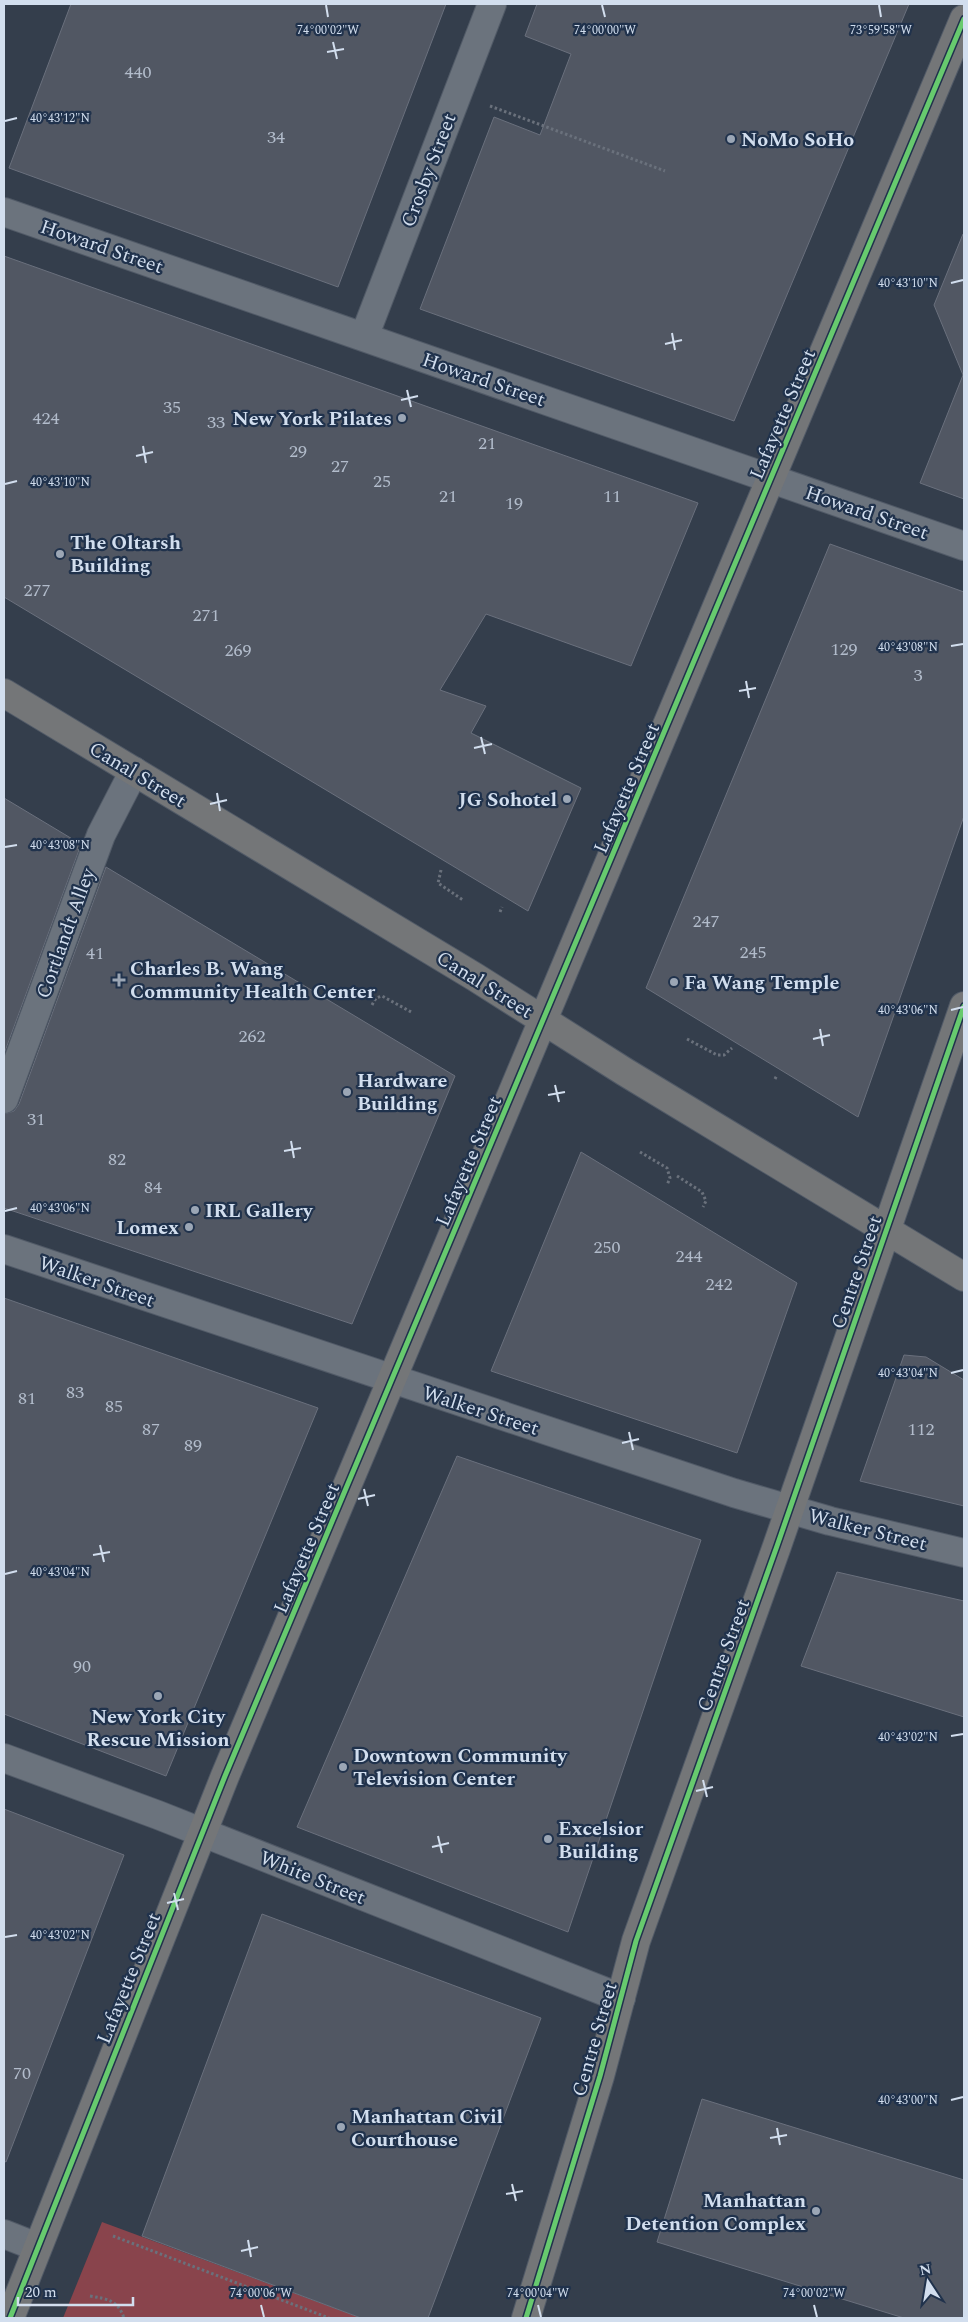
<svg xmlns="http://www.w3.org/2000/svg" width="968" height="2322" font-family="Spectral,serif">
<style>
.green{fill:#89444c}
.building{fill:#515763;stroke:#6a707d}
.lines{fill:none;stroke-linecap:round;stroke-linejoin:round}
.minor-casing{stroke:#515a67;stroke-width:30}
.major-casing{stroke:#515a67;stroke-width:30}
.path{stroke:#6a717c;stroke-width:3;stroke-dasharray:2.5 2.5;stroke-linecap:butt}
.minor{stroke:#6b737d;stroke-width:28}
.major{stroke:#747678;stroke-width:28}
.cycleway-casing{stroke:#20324c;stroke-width:8}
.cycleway{stroke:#67ca6e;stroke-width:5}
.ticks{fill:none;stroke:#d2deee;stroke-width:2}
.poi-dot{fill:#9ba6b5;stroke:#20324c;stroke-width:2}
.labels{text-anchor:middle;stroke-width:4.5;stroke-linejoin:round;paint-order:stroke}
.number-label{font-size:18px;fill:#b2bccb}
.poi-label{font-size:20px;font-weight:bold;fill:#d2deee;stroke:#20324c;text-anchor:start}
.street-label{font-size:20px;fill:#d2deee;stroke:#20324c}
.ticks-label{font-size:12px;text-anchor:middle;fill:#d2deee;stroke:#20324c;stroke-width:4.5;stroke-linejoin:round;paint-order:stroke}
</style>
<rect width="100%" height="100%" fill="#343e4c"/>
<!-- green -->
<path class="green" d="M102 2222 361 2318H63Z"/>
<!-- building -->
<path class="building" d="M71 4H446L338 287 9 168Z
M537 4H909L734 421 420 309 494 117 540 135 571 54 525 36Z
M963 234H964V499L920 483 963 375 934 305Z
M4 256 698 503 631 666 486 614 440 690 486 706 471 733 581 788 528 911 4 597Z
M830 544 964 592V816L858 1117 646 988Z
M4 798 79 843 77 849 79 850 4 1054Z
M106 867 455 1076 352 1324 4 1208V1114L14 1111 19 1104Z
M581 1152 797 1283 737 1453 491 1371Z
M4 1298 318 1408 166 1776 4 1714Z
M904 1355 926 1357 964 1380V1506L860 1481Z
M457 1456 701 1540 568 1932 297 1827Z
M837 1572 964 1601V1717L801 1666Z
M4 1809 124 1855 6 2162 4 2161Z
M262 1914 541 2018 428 2318H361L142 2236Z
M702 2099 964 2180V2318H904L657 2242Z"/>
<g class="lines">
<defs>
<path id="minor" d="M4 212 964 546
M364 337 492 4
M4 1099 101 835 134 771
M4 1249 734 1493 830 1521 964 1553
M4 1758 158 1815 621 1998
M4 2234 37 2247"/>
<path id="major" d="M4 693 475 977 625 1072 964 1277
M10 2318 225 1776 964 19
M526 2318 600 2076 636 1941 777 1546 964 1006"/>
</defs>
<!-- minor casing -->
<use href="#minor" class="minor-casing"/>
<!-- major casing -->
<use href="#major" class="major-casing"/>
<!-- path -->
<path class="path" d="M490 106 665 171
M441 870 438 883 463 900
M500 912 502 907
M372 1005 376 998 382 996 413 1013
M687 1039 717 1055H724L732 1048
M775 1079 777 1075
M640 1152 667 1168 670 1178 667 1185
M677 1176 702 1192 706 1201 703 1207
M113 2236 329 2318
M90 2296C107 2299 118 2300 124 2318"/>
<!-- minor -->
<use href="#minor" class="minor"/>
<!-- major -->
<use href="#major" class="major"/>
<defs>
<path id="cycleway" d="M10 2318 225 1776 964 19
M526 2318 600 2076 636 1941 777 1546 964 1006"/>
</defs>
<!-- cycleway casing -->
<use href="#cycleway" class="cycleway-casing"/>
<!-- cycleway -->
<use href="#cycleway" class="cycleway"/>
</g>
<!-- ticks -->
<path class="ticks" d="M326 5 328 17M602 5 605 17M879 5 881 17M333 42 337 59M327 52 344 49M5 121 17 118M951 283 963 280M672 333 675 350M665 344 682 340M407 390 411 407M401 400 418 396M143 446 146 463M136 456 153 452M5 484 17 481M951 646 963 644M746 681 749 698M739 691 756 688M481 737 485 754M474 748 492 744M217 793 220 811M210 804 227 800M5 847 17 845M951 1010 963 1007M820 1029 823 1046M813 1039 830 1035M555 1085 559 1102M548 1095 565 1092M291 1141 294 1158M284 1151 301 1148M5 1211 17 1208M951 1373 963 1370M629 1432 633 1450M622 1443 639 1439M364 1489 368 1506M358 1499 375 1495M100 1545 104 1562M93 1555 110 1552M5 1574 17 1571M951 1736 963 1734M703 1780 707 1797M696 1791 713 1787M438 1836 442 1853M432 1847 449 1843M174 1893 178 1910M167 1903 184 1899M5 1937 17 1935M951 2100 963 2097M777 2128 780 2145M770 2138 787 2135M512 2184 516 2201M506 2194 523 2191M248 2240 251 2257M241 2251 258 2247M261 2305 264 2317M538 2305 541 2317M814 2305 817 2317"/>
<!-- markers -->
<g class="poi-dot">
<circle cx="731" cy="139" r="5"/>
<circle cx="402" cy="418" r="5"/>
<circle cx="60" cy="554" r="5"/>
<circle cx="567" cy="799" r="5"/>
<path d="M116.5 972.5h5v5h5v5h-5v5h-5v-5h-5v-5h5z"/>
<circle cx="674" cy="982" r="5"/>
<circle cx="347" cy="1092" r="5"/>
<circle cx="195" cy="1210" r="5"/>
<circle cx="189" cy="1227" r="5"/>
<circle cx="158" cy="1696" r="5"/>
<circle cx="343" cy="1767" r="5"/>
<circle cx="548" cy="1839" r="5"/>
<circle cx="341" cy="2127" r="5"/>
<circle cx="816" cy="2211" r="5"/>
</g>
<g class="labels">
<!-- number labels -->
<g class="number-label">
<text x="138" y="78">440</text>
<text x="276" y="143">34</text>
<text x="172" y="413">35</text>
<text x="46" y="424">424</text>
<text x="216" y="428">33</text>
<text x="487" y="449">21</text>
<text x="298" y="457">29</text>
<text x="340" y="472">27</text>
<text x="382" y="487">25</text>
<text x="448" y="502">21</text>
<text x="612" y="502">11</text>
<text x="514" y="509">19</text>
<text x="37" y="596">277</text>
<text x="206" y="621">271</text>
<text x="844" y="655">129</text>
<text x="238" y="656">269</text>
<text x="918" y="681">3</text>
<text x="706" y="927">247</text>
<text x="753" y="958">245</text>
<text x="95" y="959">41</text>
<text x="252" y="1042">262</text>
<text x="36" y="1125">31</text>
<text x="117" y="1165">82</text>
<text x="153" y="1193">84</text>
<text x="607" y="1253">250</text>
<text x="689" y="1262">244</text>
<text x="719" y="1290">242</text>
<text x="75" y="1398">83</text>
<text x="27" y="1404">81</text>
<text x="114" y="1412">85</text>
<text x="151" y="1435">87</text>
<text x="921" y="1435">112</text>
<text x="193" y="1451">89</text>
<text x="82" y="1672">90</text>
<text x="22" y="2079">70</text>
</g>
<!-- poi labels -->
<g class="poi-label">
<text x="741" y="146">NoMo SoHo</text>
<text x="392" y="425" text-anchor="end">New York Pilates</text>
<text x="70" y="549">The Oltarsh<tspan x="70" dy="23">Building</tspan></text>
<text x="557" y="806" text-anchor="end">JG Sohotel</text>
<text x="130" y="975">Charles B. Wang<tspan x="130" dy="23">Community Health Center</tspan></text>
<text x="684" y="989">Fa Wang Temple</text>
<text x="357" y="1087">Hardware<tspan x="357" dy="23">Building</tspan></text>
<text x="205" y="1217">IRL Gallery</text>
<text x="179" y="1234" text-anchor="end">Lomex</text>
<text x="158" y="1723" text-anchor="middle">New York City<tspan x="158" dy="23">Rescue Mission</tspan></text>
<text x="353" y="1762">Downtown Community<tspan x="353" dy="23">Television Center</tspan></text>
<text x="558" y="1835">Excelsior<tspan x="558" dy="23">Building</tspan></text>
<text x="351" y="2123">Manhattan Civil<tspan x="351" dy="23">Courthouse</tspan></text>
<text x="806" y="2207" text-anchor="end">Manhattan<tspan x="806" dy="23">Detention Complex</tspan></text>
</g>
<!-- street labels -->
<g class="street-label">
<text transform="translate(428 170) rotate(-69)" y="7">Crosby Street</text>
<text transform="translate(102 246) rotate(19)" y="7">Howard Street</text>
<text transform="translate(484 379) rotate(19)" y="7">Howard Street</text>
<text transform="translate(782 414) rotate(-67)" y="7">Lafayette Street</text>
<text transform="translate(867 512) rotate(19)" y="7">Howard Street</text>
<text transform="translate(138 774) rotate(31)" y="7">Canal Street</text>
<text transform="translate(626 788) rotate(-67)" y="7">Lafayette Street</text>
<text transform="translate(65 933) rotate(-70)" y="7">Cortlandt Alley</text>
<text transform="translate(485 984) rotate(32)" y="7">Canal Street</text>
<text transform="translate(468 1161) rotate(-67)" y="7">Lafayette Street</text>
<text transform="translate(856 1272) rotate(-71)" y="7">Centre Street</text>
<text transform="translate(97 1281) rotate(19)" y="7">Walker Street</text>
<text transform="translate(481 1410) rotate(18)" y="7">Walker Street</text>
<text transform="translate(868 1529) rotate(14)" y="7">Walker Street</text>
<text transform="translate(306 1548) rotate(-67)" y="7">Lafayette Street</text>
<text transform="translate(723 1655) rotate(-70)" y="7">Centre Street</text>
<text transform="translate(313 1877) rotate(22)" y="7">White Street</text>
<text transform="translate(128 1978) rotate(-68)" y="7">Lafayette Street</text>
<text transform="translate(594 2039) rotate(-74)" y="7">Centre Street</text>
</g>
</g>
<g class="ticks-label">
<text x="328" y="34">74°00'02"W</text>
<text x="605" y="34">74°00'00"W</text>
<text x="881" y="34">73°59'58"W</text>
<text x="60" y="122">40°43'12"N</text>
<text x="908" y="287">40°43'10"N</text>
<text x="60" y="486">40°43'10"N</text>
<text x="908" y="651">40°43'08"N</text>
<text x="60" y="849">40°43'08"N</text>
<text x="908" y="1014">40°43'06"N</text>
<text x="60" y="1212">40°43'06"N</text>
<text x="908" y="1377">40°43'04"N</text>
<text x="60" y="1576">40°43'04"N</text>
<text x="908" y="1741">40°43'02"N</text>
<text x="60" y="1939">40°43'02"N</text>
<text x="908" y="2104">40°43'00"N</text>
<text x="261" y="2297">74°00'06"W</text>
<text x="538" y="2297">74°00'04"W</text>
<text x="814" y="2297">74°00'02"W</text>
</g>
<!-- border -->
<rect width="968" height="2322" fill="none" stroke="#d2deee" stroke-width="10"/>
<!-- north arrow -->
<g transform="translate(928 2282) rotate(348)" stroke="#20324c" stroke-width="4" paint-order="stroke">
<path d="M0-4L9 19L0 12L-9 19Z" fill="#d2deee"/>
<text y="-8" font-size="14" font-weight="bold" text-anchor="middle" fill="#d2deee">N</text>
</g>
<!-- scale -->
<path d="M18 2297v8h115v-8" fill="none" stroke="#d2deee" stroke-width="2.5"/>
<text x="25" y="2297" font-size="15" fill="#d2deee" stroke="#20324c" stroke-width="4" paint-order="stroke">20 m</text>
</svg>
